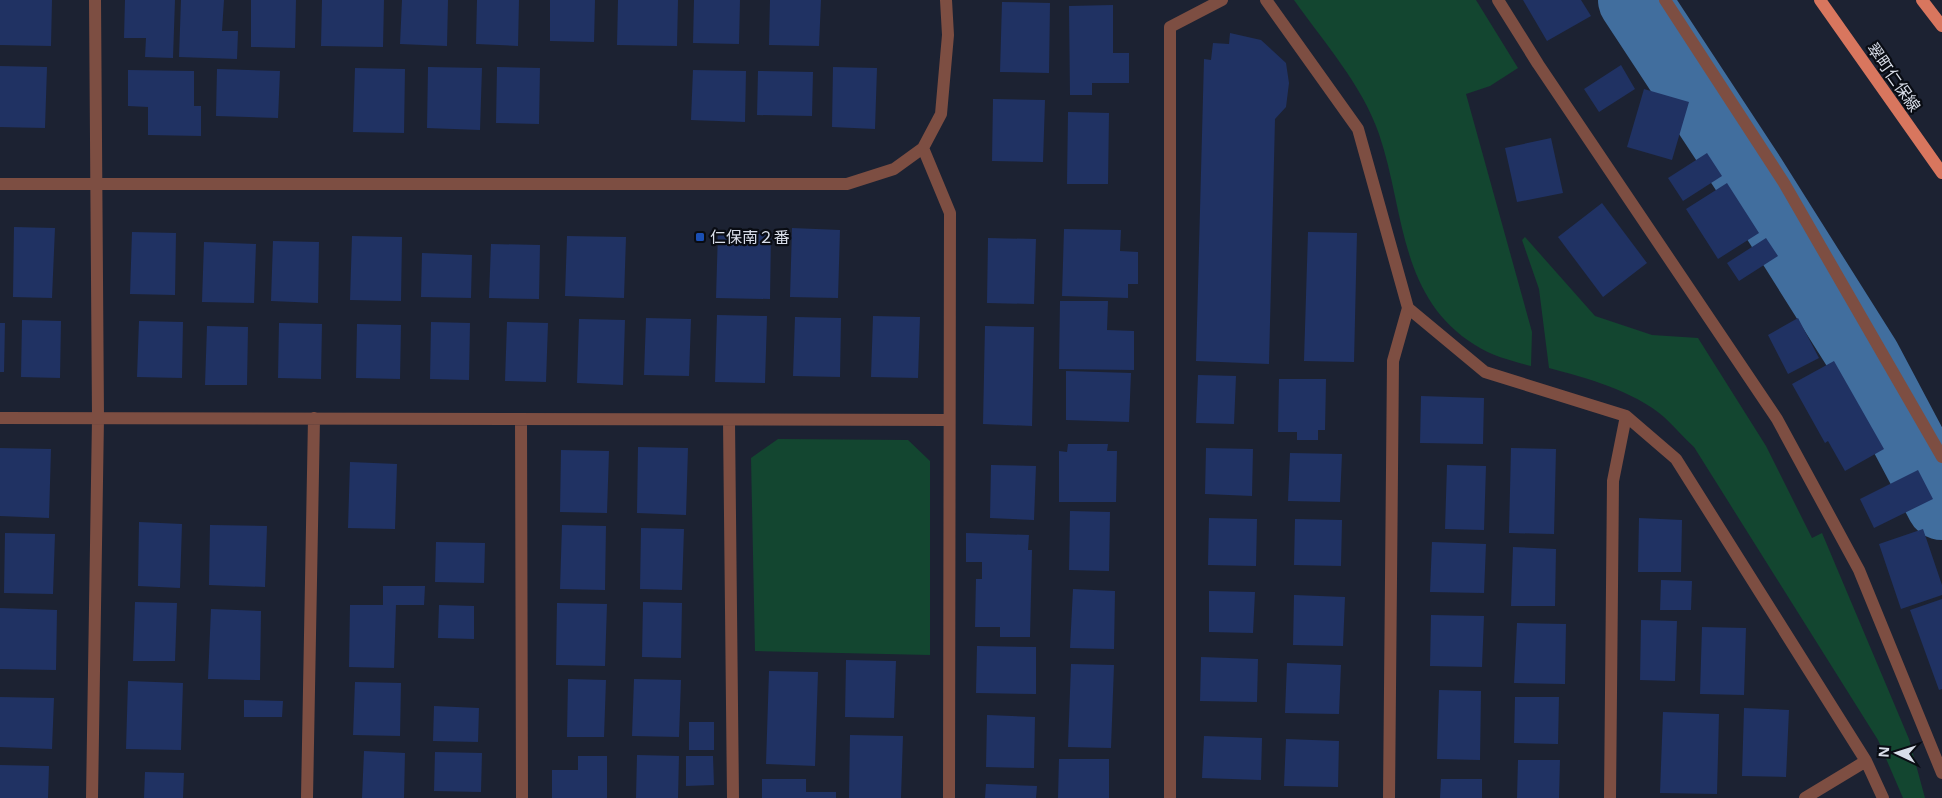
<svg xmlns="http://www.w3.org/2000/svg" width="1942" height="798" font-family="'Open Sans','Noto Sans JP',sans-serif">
<style>
.green{fill:#134630}
.lines{fill:none;stroke-linecap:round;stroke-linejoin:round}
.river{stroke:#416e9e;stroke-width:72}
.building{fill:#203263}
.minor{stroke:#7d4e42;stroke-width:12}
.major{stroke:#d8765e;stroke-width:12}
.transit-dot{fill:#1a4fb4;stroke:#090c13;stroke-width:2}
.labels{text-anchor:middle;stroke-width:4.5;stroke-linejoin:round;paint-order:stroke}
.street-label{font-size:16px;fill:#d9dee9;stroke:#090c13}
.poi-label{font-size:16px;fill:#d9dee9;stroke:#090c13;text-anchor:start}
</style>
<rect width="100%" height="100%" fill="#1c2232"/>
<!-- green -->
<path class="green" d="M1294 0H1476L1518 68 1490 86 1466 94 1532 332 1531 366C1512 361 1492 356 1475 345 1398 297 1405 210 1379 134 1363 86 1323 41 1294 0Z
M1525 237 1595 316 1652 335 1698 338 1766 446 1812 538 1822 533 1909 739 1925 798H1903L1878 740 1694 447C1684 438 1675 427 1664 417 1634 391 1587 378 1549 368L1539 289 1522 240Z
M778 439 908 440 930 461V655L755 651 751 458Z"/>
<g class="lines">
<!-- river -->
<path class="river" d="M1634 0 1751 178 1865 359 1942 504"/>
</g>
<!-- building -->
<path class="building" d="M0 0H52L51 46 0 45Z
M125 0H175L173 58 145 57 146 38H124Z
M181 0H224L222 31H238L237 59 179 57Z
M251 0H296L295 48 251 47Z
M322 0H384L383 47 321 46Z
M402 0H448L447 46 400 44Z
M477 0H519L518 46 476 44Z
M550 0H595L594 42 550 41Z
M618 0H678L677 46 617 45Z
M694 0H740L739 44 693 43Z
M770 0H821L819 46 769 45Z
M1523 0H1581L1591 16 1547 41Z
M1002 2 1050 3 1049 73 1000 72Z
M1113 5V53H1129V83H1092V95H1070L1069 6Z
M1230 33 1261 40 1286 63 1289 83 1286 107 1275 119 1269 364 1196 361 1204 59 1211 60 1213 43 1229 44Z
M1621 65 1635 89 1599 112 1584 89Z
M0 66 47 67 45 128 0 127Z
M428 67 482 68 480 130 427 128Z
M497 67 540 68 539 124 496 123Z
M833 67 877 68 875 129 832 127Z
M355 68 405 69 404 133 353 132Z
M217 69 280 71 278 118 216 116Z
M128 70 194 71V106H201V136L148 135V107L128 106Z
M693 70 746 71 745 122 691 120Z
M758 71 813 72 812 116 757 115Z
M1644 89 1689 102 1672 160 1627 147Z
M993 99 1045 100 1043 162 992 161Z
M1068 112 1109 113 1108 184H1067Z
M1551 138 1563 193 1517 202 1505 148Z
M1707 153 1722 176 1683 201 1668 178Z
M1727 183 1759 233 1718 259 1686 209Z
M1602 203 1647 263 1603 297 1558 237Z
M14 227 55 228 52 298 13 297Z
M792 228 840 230 838 298 790 297Z
M1064 229 1121 230 1120 251 1138 252V284H1128V298L1062 296Z
M718 231 771 233 770 299 716 298Z
M132 232 176 233 175 295 130 294Z
M1308 232 1357 233 1354 362 1304 361Z
M352 236 402 237 401 301 350 300Z
M567 236 626 237 624 298 565 296Z
M988 238 1036 239 1034 304 987 303Z
M1766 238 1778 256 1739 281 1727 263Z
M273 241 319 242 318 303 271 301Z
M204 242 256 244 254 303 202 302Z
M491 244 540 245 539 299 489 298Z
M422 253 472 255 471 298 421 297Z
M1060 301H1108L1107 330 1134 331V370L1059 369Z
M717 315 767 316 765 383 715 382Z
M873 316 920 317 918 378 871 377Z
M795 317 841 318 840 377 793 376Z
M646 318 691 319 689 376 644 375Z
M1798 318 1819 358 1788 374 1768 335Z
M579 319 625 320 623 385 577 383Z
M22 320 61 321 60 378 21 377Z
M139 321 183 322 182 378 137 377Z
M431 322 470 323 469 380 430 379Z
M507 322 548 323 546 382 505 381Z
M0 323H5L4 372H0Z
M279 323 322 324 321 379 278 378Z
M357 324 401 325 400 379 356 378Z
M207 326 248 327 247 385H205Z
M985 326 1034 327 1032 426 983 424Z
M1834 361 1884 449 1845 471 1828 441 1825 443 1792 384Z
M1066 371 1131 373 1129 422 1066 420Z
M1198 375 1236 376 1234 424 1196 423Z
M1279 379H1326L1325 430H1318V440H1297V432H1278Z
M1421 396 1484 398 1483 444 1420 443Z
M1068 444H1108L1107 451H1117L1116 502H1059V451L1067 452Z
M638 447 688 448 686 515 637 513Z
M0 448 51 449 49 518 0 516Z
M1206 448 1253 449 1252 496 1205 494Z
M1511 448 1556 449 1554 534 1509 533Z
M561 450 609 451 607 513 560 512Z
M1290 453 1342 454 1340 502 1288 501Z
M350 462 397 464 395 529 348 528Z
M991 465 1036 466 1034 520 990 518Z
M1447 465 1486 466 1484 530 1445 529Z
M1918 470 1933 499 1874 528 1860 499Z
M1070 511 1110 512 1109 571 1069 570Z
M1209 518 1257 519 1256 566 1208 565Z
M1639 518 1682 520 1681 572H1638Z
M1295 519 1342 520 1341 566 1294 565Z
M139 522 182 524 180 588 138 586Z
M210 525 267 526 265 587 209 585Z
M562 525 606 526 605 590 560 589Z
M641 528 684 529 682 590 640 589Z
M1923 529 1942 585V595L1901 609 1879 544Z
M5 533 55 534 53 594 4 593Z
M966 533 1029 535 1028 550H1032L1030 637H1000V627H975L976 579H982V562H966Z
M436 542 485 543 484 583 435 582Z
M1432 542 1486 544 1484 593 1430 592Z
M1513 547 1556 549 1555 606H1511Z
M1661 580 1692 581 1691 610H1660Z
M383 586H425L424 605H396L394 668 349 667 350 605H383Z
M1073 589 1115 591 1114 649 1070 648Z
M1209 591 1255 592 1253 633 1209 632Z
M1294 595 1345 597 1343 646 1293 645Z
M1942 599V689L1939 690 1910 610Z
M135 602 177 603 175 661H133Z
M643 602 682 603 681 658 642 657Z
M557 603 607 604 605 666 556 665Z
M439 605 474 606V639L438 638Z
M0 608 57 610 56 670 0 669Z
M211 609 261 611 260 680 208 679Z
M1431 615 1484 616 1482 667 1430 666Z
M1641 620 1677 621 1675 681 1640 680Z
M1517 623 1566 624 1565 684 1514 683Z
M1702 627 1746 628 1744 695 1700 694Z
M977 646 1036 647V694L976 693Z
M1201 657 1258 659 1257 702 1200 701Z
M846 660 896 661 894 718 845 717Z
M1287 663 1341 665 1339 714 1285 713Z
M1071 664 1114 665 1111 748 1068 747Z
M769 671 818 672 815 766 766 764Z
M568 679 606 680 604 737H567Z
M634 679 681 680 679 737 632 736Z
M128 681 183 683 181 750 126 749Z
M355 682 401 683 400 736 353 735Z
M1439 690 1481 691 1480 760 1437 759Z
M0 697 54 698 52 749 0 747Z
M1515 697H1559L1558 744 1514 743Z
M244 700 283 701 282 717H244Z
M434 706 479 708 478 742 433 741Z
M1744 708 1789 710 1786 777 1742 776Z
M1663 712 1719 714 1717 794 1660 793Z
M987 715 1035 717 1034 768 986 767Z
M689 722H714V750H689Z
M850 735 903 736 901 798H849Z
M1204 736 1262 738 1261 780 1202 778Z
M1286 739 1339 741 1338 787 1284 786Z
M364 751 405 753 404 798H362Z
M435 752 482 753 481 792 434 791Z
M637 755 679 756 678 798H636Z
M578 756H607V798H552V770H578Z
M686 756H713L714 785 686 786Z
M1059 759H1109V798H1058Z
M1518 760H1560L1559 798H1517Z
M0 765 49 766 48 798H0Z
M145 772 184 773 183 798H144Z
M762 779H806V792H836V798H762Z
M1441 779H1482V798H1440Z
M986 784 1037 786 1036 798H985Z"/>
<g class="lines">
<!-- minor -->
<path class="minor" d="M1266 0 1358 129 1408 308 1393 361 1389 798
M1498 0 1538 64 1777 419 1859 570 1942 773
M1665 0 1784 183 1942 457
M923 148 950 213 949 798
M0 184H847L894 169 923 148 941 114 948 35 946 0
M1408 308 1485 372 1626 416 1676 459 1866 761 1883 798
M0 418 949 420
M521 420 522 798
M729 421 733 798
M92 798 98 418 95 0
M307 798 314 418
M1170 798V27L1222 0
M1610 798 1613 481 1626 416
M1805 798 1866 761"/>
<!-- major -->
<path class="major" d="M1820 0 1942 173
M1922 0 1942 26"/>
</g>
<!-- markers -->
<rect class="transit-dot" x="695" y="232" width="10" height="10" rx="2.5"/>
<g class="labels">
<!-- street labels -->
<g class="street-label">
<text transform="translate(1894 77) rotate(55)" y="6">翠町仁保線</text>
</g>
<!-- poi labels -->
<g class="poi-label">
<text x="710" y="243">仁保南２番</text>
</g>
</g>
<!-- north arrow -->
<g transform="translate(1897 753) rotate(274)" stroke="#090c13" stroke-width="4" paint-order="stroke">
<path d="M0-4L9 19L0 12L-9 19Z" fill="#d9dee9"/>
<text y="-8" font-size="14" font-weight="bold" text-anchor="middle" fill="#d9dee9">N</text>
</g>
</svg>
